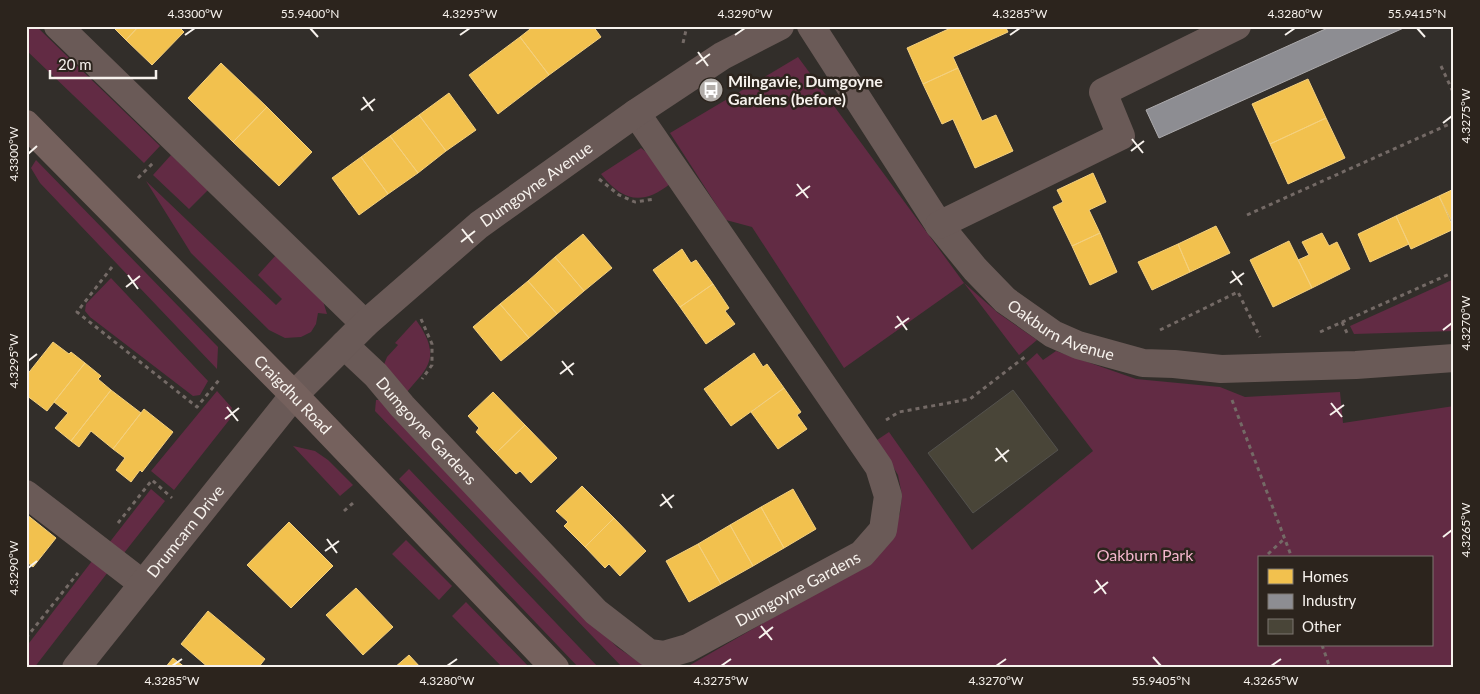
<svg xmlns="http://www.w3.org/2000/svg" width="1480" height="694" font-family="Lato,sans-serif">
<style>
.green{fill:#622b44;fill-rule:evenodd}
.homes{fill:#f2c14e;stroke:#f4d07e}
.industry{fill:#8d8d92;stroke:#adabad}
.building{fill:#494538;stroke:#54524e}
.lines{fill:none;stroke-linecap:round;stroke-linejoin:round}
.path{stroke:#746a66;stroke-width:3;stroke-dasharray:4 4;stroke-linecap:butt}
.minor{stroke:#6a5a57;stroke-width:28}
.major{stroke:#75615d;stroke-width:28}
.ticks{fill:none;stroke:#f7f2ed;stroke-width:2}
.labels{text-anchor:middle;stroke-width:5;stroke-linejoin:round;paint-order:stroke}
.poi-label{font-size:16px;font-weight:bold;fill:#f7f2ed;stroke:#2c241d;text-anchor:start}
.street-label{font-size:16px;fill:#f7f2ed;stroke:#2c241d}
.park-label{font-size:16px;fill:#f4b6cd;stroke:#2c241d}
.neatline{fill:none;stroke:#f7f2ed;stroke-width:2}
.ticks-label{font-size:12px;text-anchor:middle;fill:#f7f2ed}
</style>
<rect width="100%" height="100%" fill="#322e2a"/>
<!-- green -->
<path class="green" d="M26 26H36L160 146 144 163 26 50Z
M798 57 964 283 998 313 1037 340 1019 355 964 283 844 368 752 227 726 220 670 133Z
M641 148 649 154 670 184C642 206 622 201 601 174Z
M171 155 208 190 189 209 153 175Z
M36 160 218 347 217 369 40 183 31 168Z
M146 181 276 305 282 299 258 275 276 255 323 301 327 314 318 313 316 324 311 332 301 337 285 338 269 330 191 253Z
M111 278 208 381 200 395 193 396 90 317 85 311 86 304Z
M1454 279V331L1354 334 1350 326Z
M416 320C424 331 435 349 428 364 424 374 413 384 407 392L383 367 387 357 398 345 395 343Z
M1056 351 1136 379 1220 387 1245 397 1340 392 1343 423 1454 406V668H685L864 565 890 542 900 513 902 495 898 475 877 440 889 432 972 550 1093 451 1026 363 1037 353 1043 360ZM1259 558H1431V645H1259Z
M217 391 232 408 229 414 230 419 174 490 151 471Z
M376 400H381L565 595 617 647 639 662 654 668H623L375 411Z
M293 446 315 451 328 460 353 485 340 496Z
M409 469 599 668H579L399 479Z
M151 489 165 501 124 553 109 543Z
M406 540 452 586 439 600 392 554Z
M92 561 108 572 34 668H26V647Z
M466 602 530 668H503L452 616Z"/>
<!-- homes -->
<path class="homes" d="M112 26H139L126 40Z
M139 26H178L184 32 152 65 126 40Z
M534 26H593L601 37 549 75 520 37Z
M955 26H1005L1008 32 953 57 958 68 923 84 907 48Z
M520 37 549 75 498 114 469 75Z
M221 63 267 107 233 142 188 98Z
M958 68 982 121 996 115 1013 151 975 168 953 119 942 124 923 84Z
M1308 79 1326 118 1270 144 1252 104Z
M449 93 476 130 446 151 419 115Z
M267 107 312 152 279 186 233 142Z
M419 115 446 151 418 173 390 136Z
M1326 118 1345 158 1288 184 1270 144Z
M390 136 418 173 388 194 361 157Z
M361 157 388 194 359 215 332 178Z
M1093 173 1106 202 1089 210 1100 233 1072 246 1053 207 1063 202 1057 190Z
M1454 189V224H1453L1439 196Z
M1439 196 1454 229 1411 249 1396 216Z
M1396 216 1409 244 1370 262 1358 234Z
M1216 226 1230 253 1190 272 1178 244Z
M1100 233 1117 272 1090 285 1072 246Z
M1322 233 1329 246 1337 242 1350 269 1312 288 1298 260 1309 255 1302 242Z
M583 234 612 268 584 291 555 257Z
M1289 241 1312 288 1273 307 1250 260Z
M1178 244 1190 272 1152 290 1138 262Z
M682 249 691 263 696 260 713 284 680 307 653 270Z
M555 257 584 291 557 314 528 281Z
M528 281 557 314 529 338 500 304Z
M713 284 729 308 725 311 735 324 706 344 680 307Z
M500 304 529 338 501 361 473 327Z
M53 342 69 354 71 352 85 363 47 411 26 395V376Z
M754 353 763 367 767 364 784 388 731 426 704 389Z
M85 363 101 376 98 379 111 390 71 441 55 428 68 413 54 402Z
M784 388 801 412 797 415 807 429 778 449 751 412Z
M111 390 141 413 113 449 91 431 79 447 71 441Z
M493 392 525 425 496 453 476 432 479 428 468 416Z
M144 409 173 432 142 472 140 470 131 482 116 470 125 458 113 449Z
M525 425 557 458 531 483 520 471 516 474 496 453Z
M582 486 614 518 585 547 564 526 568 522 556 511Z
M793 489 816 529 784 548 761 507Z
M761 507 784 548 753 566 730 525Z
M26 514 56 538 33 567 26 561Z
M614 518 646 551 620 576 609 564 605 568 585 547Z
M289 522 333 566 291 608 247 565Z
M730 525 753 566 721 584 698 544Z
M698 544 721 584 689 602 666 561Z
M356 588 393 627 363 655 326 615Z
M208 611 265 659 258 668H209L181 644Z
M409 655 421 668H394Z
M173 658 186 668H165Z"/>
<!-- industry -->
<path class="industry" d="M1332 26H1408L1159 138 1146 110Z"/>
<!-- building -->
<path class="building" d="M1013 390 1058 450 973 513 928 453Z"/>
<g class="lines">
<!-- path -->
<path class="path" d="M683 43 687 26
M1441 66 1454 94
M138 178 153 163
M599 179 619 195 635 202 655 199
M1247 215 1454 122
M112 267 77 312 197 407 219 380
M421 319 432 344V365L422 379
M1342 322 1347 333
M1160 330 1238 292 1260 337
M1320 332 1454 272
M1232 400 1292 558
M886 420 899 412 970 399 1026 356
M344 511 353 503
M118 523 152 480 172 498
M1268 554 1285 538
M26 638 78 573
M1322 645 1330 668"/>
<!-- minor -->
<g class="minor">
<path d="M58 26 365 324"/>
<path id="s1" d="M811 26 939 225 975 269 1005 300 1053 334 1078 345 1143 363 1174 364 1221 369 1356 365 1454 358"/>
<path d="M939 225 1121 136 1103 92 1237 26"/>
<path id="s2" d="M344 345 376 375 402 406 596 612 649 653 664 655 688 648 862 554 883 530 888 496 879 467 636 113"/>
<path d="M26 494 143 584"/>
<path id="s3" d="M76 668 294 395 365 324 479 225 636 113 722 56 780 26"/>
</g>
<!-- major -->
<path class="major" id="s4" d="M26 124 294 395 555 668"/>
</g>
<!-- ticks -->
<path class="ticks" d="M310 28 318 37M1417 28 1425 37M185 35 195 28M460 35 470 28M735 35 745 28M1010 35 1020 28M1285 35 1295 28M698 52 708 66M696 64 710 54M363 97 373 111M361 110 375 99M1443 123 1452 116M1132 139 1143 153M1131 151 1144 141M28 154 37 146M797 184 808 198M796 196 810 186M462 229 473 243M461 242 475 231M1232 271 1242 285M128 275 138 289M1230 283 1244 273M126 287 140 276M897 316 907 330M895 328 909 318M1443 330 1452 323M28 361 37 354M562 361 573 375M560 374 574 363M1331 403 1342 417M227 407 238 421M1330 415 1344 405M225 419 239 408M996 448 1007 462M995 461 1009 450M662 494 672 508M660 506 674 495M1443 537 1452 530M327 539 337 553M325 551 339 541M28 568 37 561M1096 580 1106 594M1094 593 1108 582M761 626 772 640M759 638 773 627M1153 657 1161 666M172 666 182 659M447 666 457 659M721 666 731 659M996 666 1006 659M1271 666 1281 659"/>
<!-- icons -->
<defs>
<symbol id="bus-disc" viewBox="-11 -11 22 22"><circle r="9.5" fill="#b2ada9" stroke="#2c241d"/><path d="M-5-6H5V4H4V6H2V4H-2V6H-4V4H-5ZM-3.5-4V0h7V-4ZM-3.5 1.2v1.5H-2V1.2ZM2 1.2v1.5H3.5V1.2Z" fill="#fff"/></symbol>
</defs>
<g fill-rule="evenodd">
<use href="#bus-disc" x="697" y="76" width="28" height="28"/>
</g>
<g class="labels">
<!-- poi labels -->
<g class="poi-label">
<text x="728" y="87">Milngavie, Dumgoyne<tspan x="728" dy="18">Gardens (before)</tspan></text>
</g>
<!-- street labels -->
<g class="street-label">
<text dy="6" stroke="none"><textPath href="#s3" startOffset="671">Dumgoyne Avenue</textPath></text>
<text dy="6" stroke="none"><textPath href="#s1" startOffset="401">Oakburn Avenue</textPath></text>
<text dy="6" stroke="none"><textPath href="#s4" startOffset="380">Craigdhu Road</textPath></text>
<text dy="6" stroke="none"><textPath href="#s2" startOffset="119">Dumgoyne Gardens</textPath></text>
<text dy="6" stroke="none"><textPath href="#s3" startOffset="175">Drumcarn Drive</textPath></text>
<text dy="6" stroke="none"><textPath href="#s2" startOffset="599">Dumgoyne Gardens</textPath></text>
</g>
<!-- park labels -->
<g class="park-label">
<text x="1145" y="561">Oakburn Park</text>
</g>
</g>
<!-- border -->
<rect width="1480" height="694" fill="none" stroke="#2c241d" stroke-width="55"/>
<!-- legend -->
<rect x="1258" y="556" width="175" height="90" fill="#2c241d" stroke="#7d7670"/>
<rect x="1268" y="569" width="25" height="15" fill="#f2c14e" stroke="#7d7670"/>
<text x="1302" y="582" font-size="15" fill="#f7f2ed">Homes</text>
<rect x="1268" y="594" width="25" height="15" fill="#8d8d92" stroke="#7d7670"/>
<text x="1302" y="606" font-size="15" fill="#f7f2ed">Industry</text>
<rect x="1268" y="619" width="25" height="15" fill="#494538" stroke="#7d7670"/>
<text x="1302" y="632" font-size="15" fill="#f7f2ed">Other</text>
<!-- scale -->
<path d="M50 70v8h106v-8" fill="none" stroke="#f7f2ed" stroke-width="2.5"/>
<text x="58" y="70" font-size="15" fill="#f7f2ed" stroke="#2c241d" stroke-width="4" paint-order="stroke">20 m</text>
<rect x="28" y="28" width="1424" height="638" class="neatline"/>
<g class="ticks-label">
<text x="195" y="18">4.3300°W</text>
<text x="310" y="18">55.9400°N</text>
<text x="470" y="18">4.3295°W</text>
<text x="745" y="18">4.3290°W</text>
<text x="1020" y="18">4.3285°W</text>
<text x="1295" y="18">4.3280°W</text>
<text x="1417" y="18">55.9415°N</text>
<text transform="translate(1466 116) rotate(-90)" y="4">4.3275°W</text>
<text transform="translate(14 154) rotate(-90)" y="4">4.3300°W</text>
<text transform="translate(1466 323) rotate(-90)" y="4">4.3270°W</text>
<text transform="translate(14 361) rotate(-90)" y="4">4.3295°W</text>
<text transform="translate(1466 530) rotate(-90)" y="4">4.3265°W</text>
<text transform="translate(14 568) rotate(-90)" y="4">4.3290°W</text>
<text x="172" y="685">4.3285°W</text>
<text x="447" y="685">4.3280°W</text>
<text x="721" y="685">4.3275°W</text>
<text x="996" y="685">4.3270°W</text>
<text x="1161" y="685">55.9405°N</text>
<text x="1271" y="685">4.3265°W</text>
</g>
</svg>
